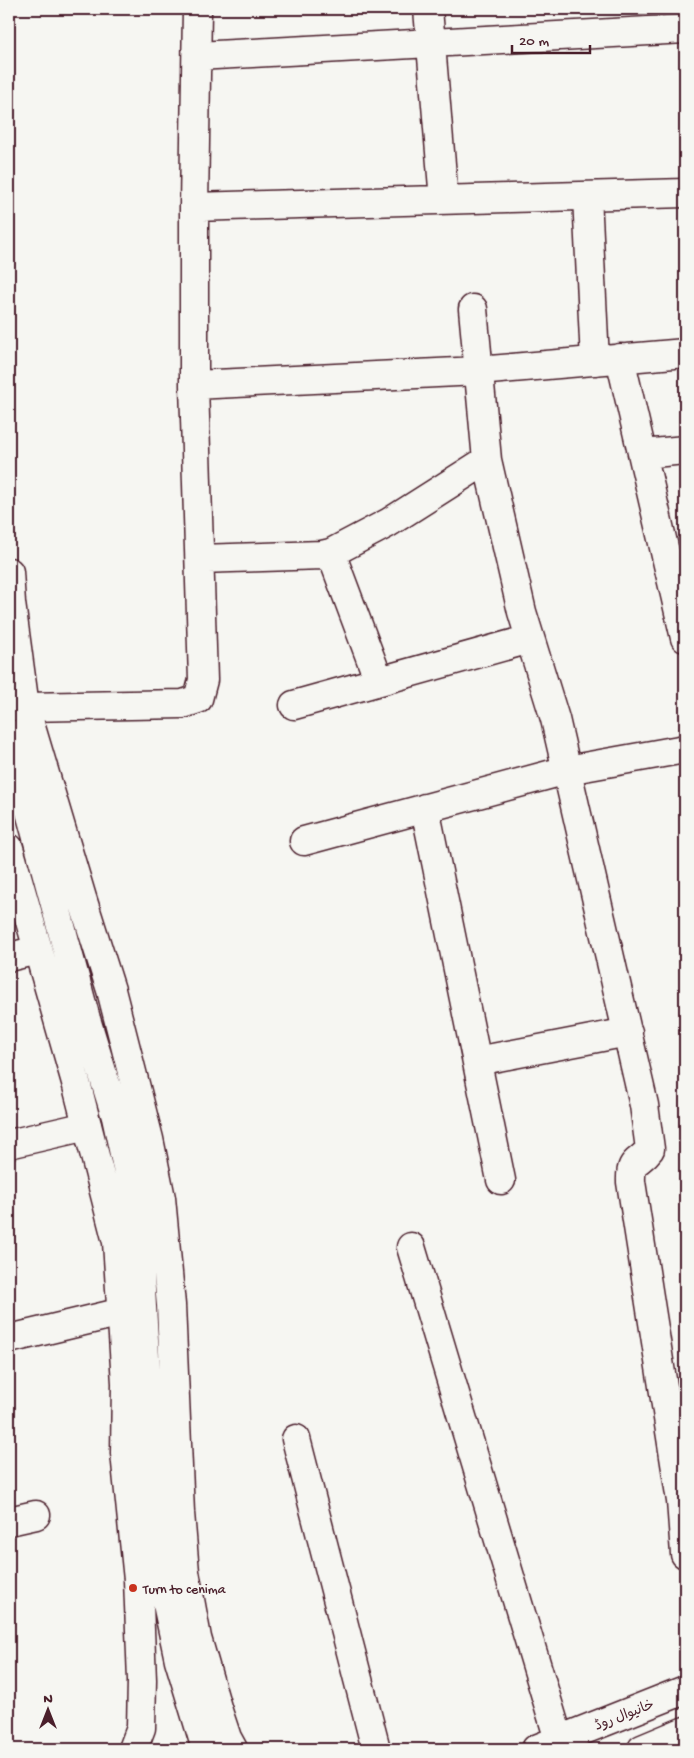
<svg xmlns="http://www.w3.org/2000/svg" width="694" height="1758" font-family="'Gochi Hand','Playpen Sans Arabic',sans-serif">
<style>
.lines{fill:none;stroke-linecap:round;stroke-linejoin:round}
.minor-casing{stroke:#4a1f2b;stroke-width:31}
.major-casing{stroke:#4a1f2b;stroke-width:31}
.minor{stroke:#f6f6f2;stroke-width:28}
.major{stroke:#f6f6f2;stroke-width:28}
.poi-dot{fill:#c8321e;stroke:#f6f6f2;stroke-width:2}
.labels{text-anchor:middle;stroke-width:4;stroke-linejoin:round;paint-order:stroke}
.poi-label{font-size:14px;fill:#4a1f2b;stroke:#f6f6f2;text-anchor:start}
.street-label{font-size:14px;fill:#4a1f2b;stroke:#f6f6f2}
</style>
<rect width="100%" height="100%" fill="#f6f6f2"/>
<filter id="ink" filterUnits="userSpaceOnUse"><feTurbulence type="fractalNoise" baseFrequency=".02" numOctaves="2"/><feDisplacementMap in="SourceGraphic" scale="10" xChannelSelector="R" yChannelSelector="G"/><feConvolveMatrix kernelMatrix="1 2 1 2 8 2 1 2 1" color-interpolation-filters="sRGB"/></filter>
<g filter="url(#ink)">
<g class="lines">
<defs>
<path id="minor" d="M428 9 444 200
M197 56 685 29
M587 196 595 361
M194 207 685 193
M473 309 487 460 522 612 555 719 644 1105 650 1149C639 1164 630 1158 631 1182L681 1501 685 1554
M620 358 685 638
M194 385 478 371 685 353
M643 454 685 450
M331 553 379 681
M200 559 322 555 331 553 388 523 487 460
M9 705 25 707 183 704 198 699 203 680 194 385V207L197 9
M294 705 530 639
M425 808 501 1180
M304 841 567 770 685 749
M9 957 38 950
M477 1061 628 1032
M9 1144 87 1126
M411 1247 559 1740
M9 1339 122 1312
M296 1439 376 1749
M9 1521 36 1515
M536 1749 685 1690"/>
<path id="major" d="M9 572 11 603 25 707 82 898 111 990 149 1139 161 1198 171 1305 180 1513 185 1572 197 1638 218 1711 227 1738 233 1749
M9 734 86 1019 116 1117 133 1195 139 1257 155 1523 165 1594 179 1660 206 1749
M9 848 77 1086 117 1242 126 1383 125 1453 138 1580 142 1680 141 1728 133 1749
M642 1749 685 1731"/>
</defs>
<!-- minor casing -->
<use href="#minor" class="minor-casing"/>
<!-- major casing -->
<use href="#major" class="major-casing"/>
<!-- minor -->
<use href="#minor" class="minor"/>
<!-- major -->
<use href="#major" class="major"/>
</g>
</g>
<!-- markers -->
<circle class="poi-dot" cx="133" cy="1588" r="5"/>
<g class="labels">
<!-- poi labels -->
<g class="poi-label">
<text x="143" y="1593">Turn to cenima</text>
</g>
<!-- street labels -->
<g class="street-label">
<text transform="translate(624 1714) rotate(-21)" y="5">خانیوال روڈ</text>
</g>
</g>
<!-- margin -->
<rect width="694" height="1758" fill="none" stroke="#f6f6f2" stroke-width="30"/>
<rect x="15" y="15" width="664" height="1728" fill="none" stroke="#4a1f2b" stroke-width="2" filter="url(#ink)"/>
<!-- north arrow -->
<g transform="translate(48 1710)" stroke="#f6f6f2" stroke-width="4" paint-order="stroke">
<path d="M0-4L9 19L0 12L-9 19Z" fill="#4a1f2b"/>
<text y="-8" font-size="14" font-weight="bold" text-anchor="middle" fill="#4a1f2b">N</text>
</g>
<!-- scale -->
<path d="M512 45v8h78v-8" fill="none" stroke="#4a1f2b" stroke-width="2.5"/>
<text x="519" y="45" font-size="15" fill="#4a1f2b" stroke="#f6f6f2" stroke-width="4" paint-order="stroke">20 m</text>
</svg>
